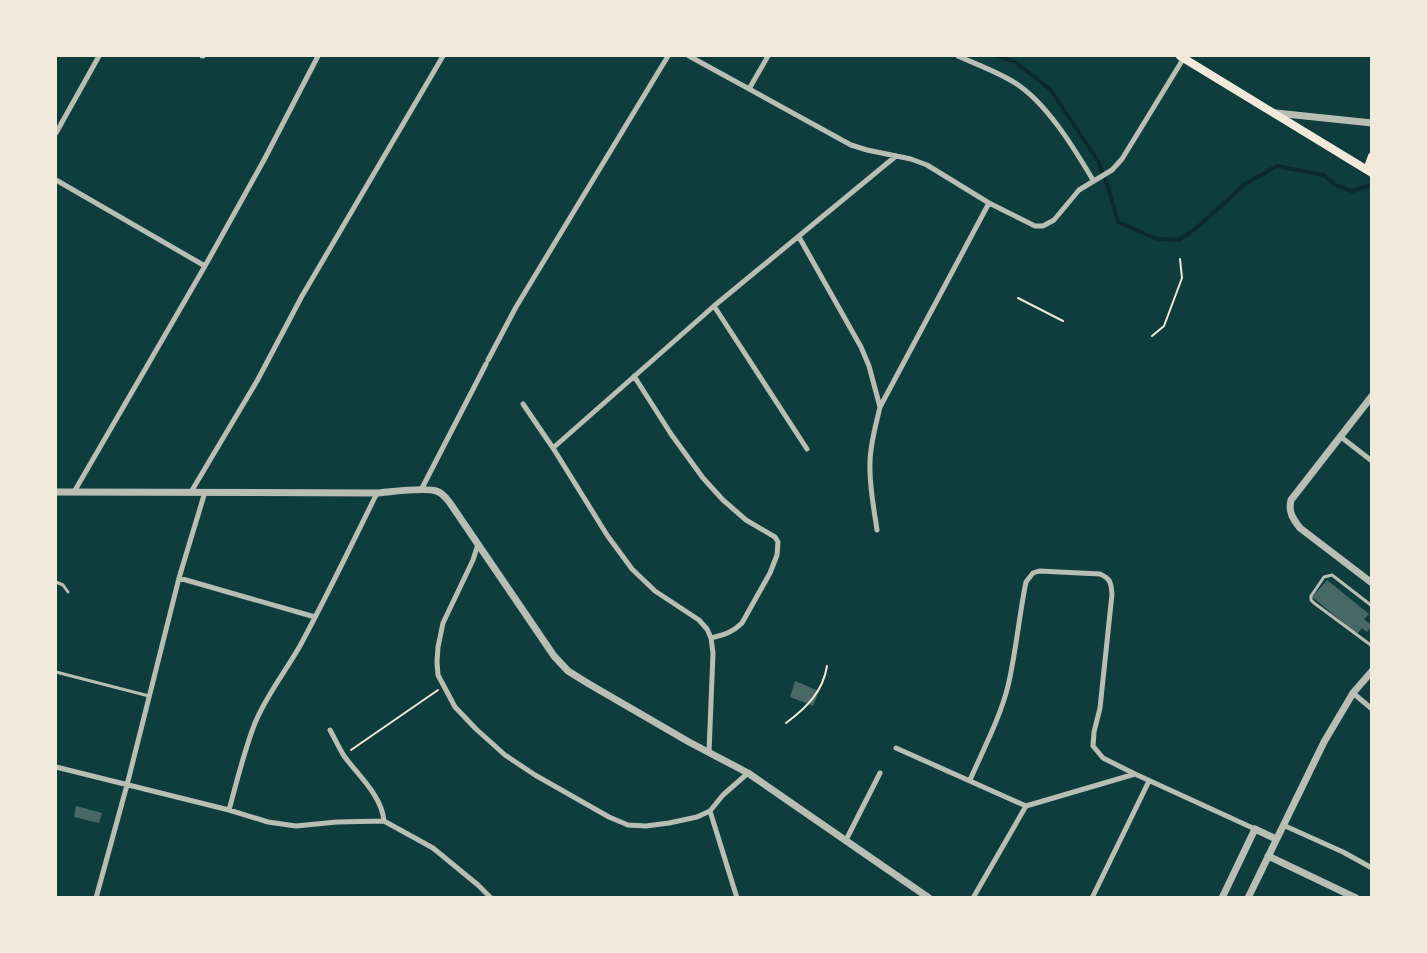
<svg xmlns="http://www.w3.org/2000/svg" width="1427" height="953" font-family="'Sofia Sans Condensed',sans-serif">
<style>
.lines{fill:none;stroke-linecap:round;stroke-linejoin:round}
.stream{stroke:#0a2a2b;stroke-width:4}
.building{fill:#486865}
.path{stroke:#f1e9da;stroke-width:2}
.service{stroke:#b8beb3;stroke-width:3}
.minor{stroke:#b8beb3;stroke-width:5}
.tertiary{stroke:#b8beb3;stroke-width:7}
.secondary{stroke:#f1e9da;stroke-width:8}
</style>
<rect width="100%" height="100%" fill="#0f3d3e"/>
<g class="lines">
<!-- stream -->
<path class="stream" d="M999 56 1015 62 1050 89 1098 161 1108 187 1118 222 1157 239 1179 240 1200 225 1245 184 1277 166 1324 175 1335 185 1352 191 1368 186"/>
</g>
<!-- building -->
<path class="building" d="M1327 580 1369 614 1364 619 1372 626 1367 632 1362 628 1357 634 1312 597Z
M795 681 819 691 813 706 790 697Z
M76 806 102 813 99 823 74 817Z"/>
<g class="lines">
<!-- path -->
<path class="path" d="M1018 298 1063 321
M1152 336 1164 326 1182 278 1180 259
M786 723C806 708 823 692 827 666
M351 750 438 690"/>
<!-- service -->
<path class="service" d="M56 582 63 585 68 592
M1372 606 1332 575 1324 577 1311 596V600L1314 603 1372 646
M56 672 149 696"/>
<!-- minor -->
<path class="minor" d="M202 56H203
M689 56 851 145 867 150 911 159 927 165 989 203 1035 226H1043L1054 220 1079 190 1112 170 1122 159 1185 56
M958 56C976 64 995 71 1012 81 1045 100 1074 148 1093 180
M749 89 768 56
M56 133 99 56
M56 180 205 266
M799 237 861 347 869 366 880 407
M714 306 807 449
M488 360 516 307 668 56
M634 376 671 434 703 478 723 500 746 520 775 537 778 542 777 555 770 573 742 623C733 632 724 635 711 638
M523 404 553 448 607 535 632 569 655 591 699 620 707 629 711 638 713 653 709 752
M1341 437 1372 461
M553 448 714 306 896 156
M421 490 486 364
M74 492 205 266 264 160 318 56
M191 492 257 381 302 296 443 56
M877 530C874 508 869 486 870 463 870 444 876 425 880 407L989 203
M478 544 473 560 443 623 438 647 437 662 438 675 455 707 476 729 505 755 535 775 609 817 628 825 646 826 669 823 697 817 710 811 723 795 748 773
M179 578 315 617
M1353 693 1372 709
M330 730C335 739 339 748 344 756 358 775 382 796 384 821
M896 748 1026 806
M56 767 229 810 268 822 296 826 337 822 384 821 433 848 478 885 491 898
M970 780C983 750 1000 718 1008 686 1016 652 1019 616 1026 582L1033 573 1039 571 1100 574C1111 579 1111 583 1112 594L1100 708 1094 732 1093 746 1103 758 1135 774
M229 810C237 781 244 751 255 723 267 694 286 671 301 644 328 594 352 544 377 493
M710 811 737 898
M1283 825 1343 852 1372 868
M846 840 880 773
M96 898 127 785 179 578 205 492
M973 898 1026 806 1135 774 1255 829
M1092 898 1149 781"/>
<!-- tertiary -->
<path class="tertiary" d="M1276 113 1372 123
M1372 396 1291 500C1288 512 1293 519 1300 528L1372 583
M56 492 377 493C390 492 425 487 436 491 442 492 447 499 450 503L554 656 568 671 589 684 689 742 748 773 929 898
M1268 856 1356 898
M1222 898 1255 829 1276 839
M1248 898 1324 742 1353 693 1372 671"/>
<!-- secondary -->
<path class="secondary" d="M1180 56 1372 173
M1367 170 1372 156"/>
</g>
<!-- border -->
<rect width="1427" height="953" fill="none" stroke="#f1e9da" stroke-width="114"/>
</svg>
